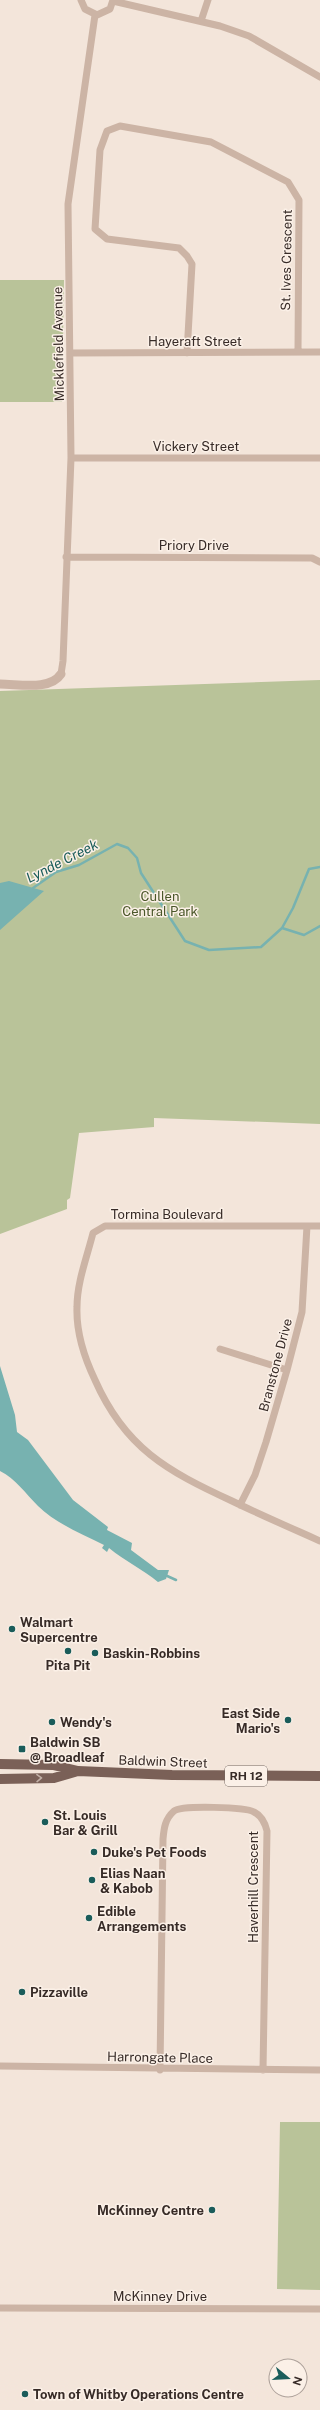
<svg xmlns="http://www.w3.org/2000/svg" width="320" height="2410" font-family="'Public Sans',sans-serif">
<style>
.green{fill:#b9c399}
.water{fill:#77b2b0}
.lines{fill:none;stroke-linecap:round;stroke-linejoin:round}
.stream{stroke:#77b2b0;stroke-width:2.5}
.minor{stroke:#ccb4a5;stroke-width:7}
.tertiary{stroke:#ccb4a5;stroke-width:9}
.primary{stroke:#7a6057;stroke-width:10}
.oneway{stroke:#c1afa6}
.poi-dot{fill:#1a5c5a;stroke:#fbf0e7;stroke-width:1.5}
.labels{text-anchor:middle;stroke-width:3;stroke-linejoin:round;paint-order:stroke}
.shield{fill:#fbf0e7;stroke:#726661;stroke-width:1}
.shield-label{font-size:12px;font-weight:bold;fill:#372b27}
.street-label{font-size:13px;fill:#372b27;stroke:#fbf0e7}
.park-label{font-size:13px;fill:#4a5729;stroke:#fbf0e7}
.poi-label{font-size:13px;font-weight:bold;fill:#372b27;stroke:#fbf0e7;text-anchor:start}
.water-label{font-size:14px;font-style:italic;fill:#1a5c5a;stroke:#fbf0e7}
</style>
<rect width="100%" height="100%" fill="#f3e5da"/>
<!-- green -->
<path class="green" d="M0 280H64L62 402H0Z
M320 680V1124L154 1118V1127L79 1133 70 1198 67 1200V1209L0 1234V691Z
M280 2122H320V2290L277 2289Z"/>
<!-- water -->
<path class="water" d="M9 881 44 891 0 930V883Z
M0 1366 15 1415 17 1432 28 1440 73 1500 108 1527 107 1530 132 1543 131 1550 158 1570H169L166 1579 158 1582C142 1569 125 1561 109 1548L107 1552 102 1548 104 1545C82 1534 55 1523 38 1506 25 1493 16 1479 0 1471Z"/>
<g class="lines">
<!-- stream -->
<path class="stream" d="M33 888 56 872 79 865 117 844 128 848 137 858 141 873 185 941 209 950 261 947 282 928 293 908 309 869 320 867
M282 928 304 935 320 926
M165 1575 176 1580"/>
<!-- minor -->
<path class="minor" d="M81 0 85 9 97 15 110 9 113 0
M113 1 220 26 249 36 320 77
M201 21 208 0
M71 353 320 352
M187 353 192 264 187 256 179 248 107 239 95 229 100 150 107 131 120 126 211 142 288 182 299 200 298 352
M71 458H320
M66 557 312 558 320 562
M61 674 63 661 71 458 68 204 95 15
M320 1226H105L93 1233C87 1257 77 1282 77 1307 76 1333 84 1357 95 1380 125 1448 167 1471 232 1501 261 1515 291 1528 320 1541
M220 1349 287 1370
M240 1505 255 1475 266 1442 287 1370 302 1312 307 1226
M0 2066 320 2070
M160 2070 163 1839C164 1828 165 1819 174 1811 182 1805 245 1807 254 1812 262 1816 265 1823 267 1831L263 2070
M0 2308 320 2309"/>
<!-- tertiary -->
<path class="tertiary" d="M0 684C19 684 50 691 61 674"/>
<!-- primary -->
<path class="primary" d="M0 1764 53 1765 78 1771 172 1775 320 1776
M0 1779 54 1778 78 1771"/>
</g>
<!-- one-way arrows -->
<defs><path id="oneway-chevron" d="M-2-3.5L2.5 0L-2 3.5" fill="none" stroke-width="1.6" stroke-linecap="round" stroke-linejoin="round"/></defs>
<use class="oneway" href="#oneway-chevron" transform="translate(39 1778) rotate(-1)"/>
<!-- markers -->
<g class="poi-dot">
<circle cx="12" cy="1629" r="4"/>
<circle cx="68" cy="1651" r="4"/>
<circle cx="95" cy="1653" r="4"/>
<circle cx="288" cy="1720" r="4"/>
<circle cx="52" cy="1722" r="4"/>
<rect x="18" y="1745" width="8" height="8" rx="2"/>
<circle cx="45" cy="1822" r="4"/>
<circle cx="94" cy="1852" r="4"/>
<circle cx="92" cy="1880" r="4"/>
<circle cx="89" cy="1918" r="4"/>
<circle cx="22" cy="1992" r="4"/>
<circle cx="212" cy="2210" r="4"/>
<circle cx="25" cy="2394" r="4"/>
</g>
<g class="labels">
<!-- shield labels -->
<rect class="shield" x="225" y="1766" width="42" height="20" rx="3"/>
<g class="shield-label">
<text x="246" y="1780">RH 12</text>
</g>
<!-- street labels -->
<g class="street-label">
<text transform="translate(286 260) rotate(-89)" y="5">St. Ives Crescent</text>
<text x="195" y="346">Hayeraft Street</text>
<text transform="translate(58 344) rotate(-91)" y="5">Micklefield Avenue</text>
<text x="196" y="451">Vickery Street</text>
<text x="194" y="550">Priory Drive</text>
<text x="167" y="1219">Tormina Boulevard</text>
<text transform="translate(275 1365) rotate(-75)" y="5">Branstone Drive</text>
<text transform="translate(163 1761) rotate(2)" y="5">Baldwin Street</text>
<text transform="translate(253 1887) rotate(-90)" y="5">Haverhill Crescent</text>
<text transform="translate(160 2057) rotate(1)" y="5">Harrongate Place</text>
<text x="160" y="2301">McKinney Drive</text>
</g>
<!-- park labels -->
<g class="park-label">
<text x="160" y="901">Cullen<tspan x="160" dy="15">Central Park</tspan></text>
</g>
<!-- poi labels -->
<g class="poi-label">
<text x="20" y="1627">Walmart<tspan x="20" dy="15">Supercentre</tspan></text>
<text x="103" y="1658">Baskin-Robbins</text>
<text x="68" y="1670" text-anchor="middle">Pita Pit</text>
<text x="280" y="1718" text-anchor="end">East Side<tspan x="280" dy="15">Mario's</tspan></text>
<text x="60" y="1727">Wendy's</text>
<text x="30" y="1747">Baldwin SB<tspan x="30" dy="15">@ Broadleaf</tspan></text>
<text x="53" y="1820">St. Louis<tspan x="53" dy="15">Bar &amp; Grill</tspan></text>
<text x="102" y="1857">Duke's Pet Foods</text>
<text x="100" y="1878">Elias Naan<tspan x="100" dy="15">&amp; Kabob</tspan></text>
<text x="97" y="1916">Edible<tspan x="97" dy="15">Arrangements</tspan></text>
<text x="30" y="1997">Pizzaville</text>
<text x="204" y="2215" text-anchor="end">McKinney Centre</text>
<text x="33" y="2399">Town of Whitby Operations Centre</text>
</g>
<!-- water labels -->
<g class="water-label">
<text transform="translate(62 861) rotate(-27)" y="5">Lynde Creek</text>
</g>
</g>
<!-- north arrow -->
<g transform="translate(288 2378) rotate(108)"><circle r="19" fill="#fbf0e7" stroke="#ada19a"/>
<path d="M0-3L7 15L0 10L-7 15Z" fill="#1a5c5a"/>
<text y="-6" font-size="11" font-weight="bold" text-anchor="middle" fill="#372b27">N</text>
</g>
</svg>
